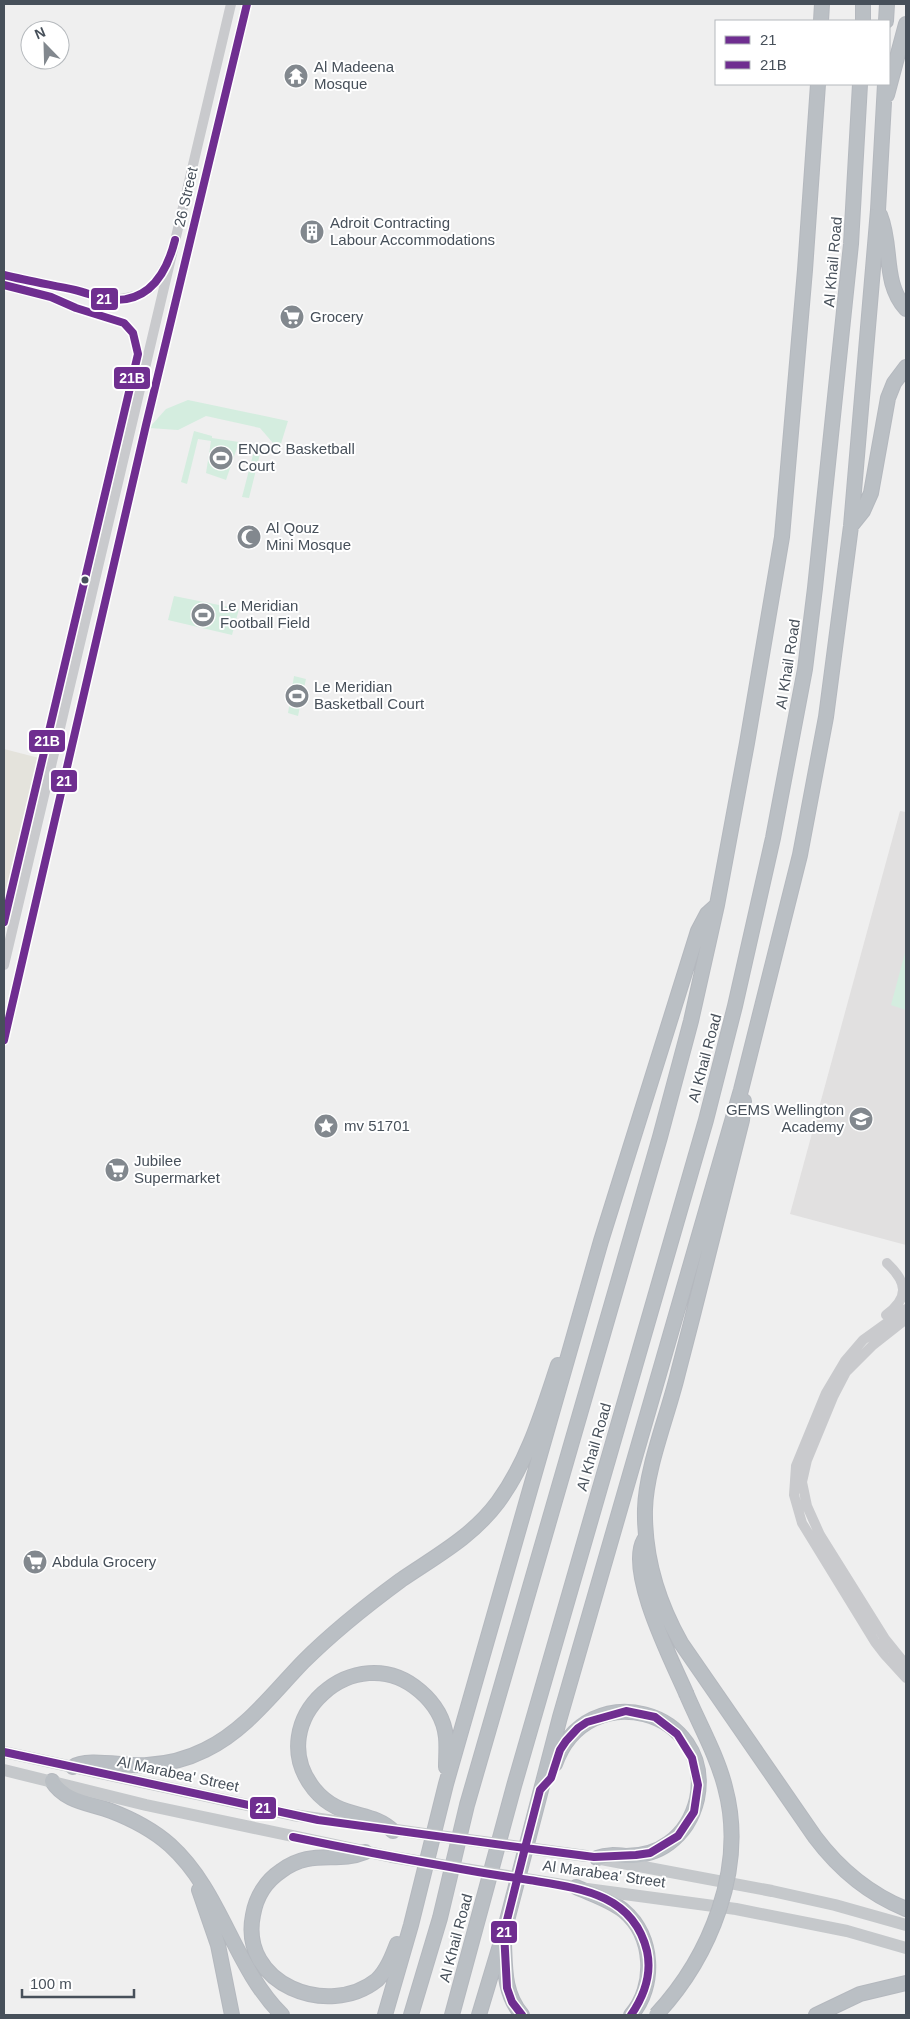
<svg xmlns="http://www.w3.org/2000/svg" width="910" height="2019" font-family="Helvetica,sans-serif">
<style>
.commercial{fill:#e4e3dc}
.education{fill:#e1e0e0}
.green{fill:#d4eddf}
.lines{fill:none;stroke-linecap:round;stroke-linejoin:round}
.highway-casing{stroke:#b4b8be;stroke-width:16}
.minor{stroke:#c9cacd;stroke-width:10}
.major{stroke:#c5c8cb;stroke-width:12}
.highway{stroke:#babfc4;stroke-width:14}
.highway-bridge-casing{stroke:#b4b8be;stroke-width:16;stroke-linecap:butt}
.major-bridge{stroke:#c5c8cb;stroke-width:12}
.highway-bridge{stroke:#babfc4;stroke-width:14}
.bus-1-casing{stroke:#fff;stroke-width:11}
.bus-2-casing{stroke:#fff;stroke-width:11}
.bus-1{stroke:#6f2e90;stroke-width:8}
.bus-2{stroke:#6f2e90;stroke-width:8}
.bus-dot{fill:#47505a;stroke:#fff;stroke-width:2}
.labels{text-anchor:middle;stroke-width:4;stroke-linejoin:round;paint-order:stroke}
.poi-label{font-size:15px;fill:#47505a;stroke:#fff;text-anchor:start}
.street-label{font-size:15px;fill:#47505a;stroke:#fff}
.line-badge{stroke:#fff;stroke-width:2}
.badge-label{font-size:14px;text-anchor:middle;font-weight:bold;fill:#fff}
</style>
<rect width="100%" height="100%" fill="#efefef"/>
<!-- commercial -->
<path class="commercial" d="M4 749 47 760 4 934Z"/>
<!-- education -->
<path class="education" d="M900 811 906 812V1245L790 1214Z"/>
<!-- green -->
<path class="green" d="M188 400 288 421 279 450 260 428 206 416 178 430 149 428 166 409Z
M194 431 212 436V438L239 442 226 480 206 473 211 441 198 439 187 484 181 482Z
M243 443 258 445 261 450 249 498 242 497 254 451 241 447Z
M174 596 239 609 232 635 168 620Z
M294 676 306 679 298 716 288 713Z
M906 949V1010L891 1005Z"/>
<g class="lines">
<defs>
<path id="highway" d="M821 21 822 4
M863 21V4
M886 21 887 4
M887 95 906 24
M880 215C893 247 882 282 906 309
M851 526 863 511 871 493 888 398 894 383 906 367
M744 1101 742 1120C721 1205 700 1289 678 1373 668 1415 646 1468 645 1509 644 1557 658 1602 681 1643L815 1837C839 1869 869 1894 906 1909
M644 1540C626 1571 672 1661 686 1693
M555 1764C587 1674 715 1710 697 1799 693 1816 684 1832 669 1843 657 1852 642 1856 626 1856 616 1855 607 1854 597 1858
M73 1767C86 1757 128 1767 147 1765 167 1764 187 1759 205 1750 245 1731 273 1693 303 1662 333 1632 367 1605 401 1580 436 1556 472 1537 498 1502 528 1461 542 1413 558 1365
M52 1781C65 1802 90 1803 111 1811 132 1819 153 1830 170 1845 222 1892 233 1966 282 2015
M393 1831C371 1809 340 1821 314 1789 260 1721 356 1635 420 1691 434 1703 444 1719 446 1737 447 1747 446 1757 446 1767
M365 1852C336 1864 312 1848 281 1871 266 1881 256 1897 253 1915 239 1984 328 2019 377 1980 387 1970 392 1957 397 1944
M576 1887C591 1894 611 1900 624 1911 654 1936 656 1987 631 2015
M199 1890 218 1945 232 2015
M504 1943C505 1969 504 1994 522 2015
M385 2015 411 1925 446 1784 601 1241 698 931 707 914 717 905
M411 2015 440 1918 467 1805 660 1137 691 1021 717 905 747 743 782 537 805 270 818 84
M452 2015 514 1786 706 1120 735 1006 773 838 805 669 815 588 851 244 860 84
M479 2015 504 1932 560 1717 741 1090 800 855 826 717 851 526 878 210 885 84
M816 2015 860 1994 906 1983"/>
</defs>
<!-- highway casing -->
<use href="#highway" class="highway-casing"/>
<!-- minor -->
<path class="minor" d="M113 300C140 296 152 295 164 268
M4 965 231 4
M4 1040 146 425 247 4
M906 1309 863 1340 845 1361 826 1393 796 1466 794 1495 802 1523 875 1642 885 1655 906 1678
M886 1315C910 1297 907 1282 887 1263
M906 1319 873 1345 846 1372 833 1397 807 1460 802 1482 807 1506 820 1535 885 1639 906 1665"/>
<!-- major -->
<path class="major" d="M4 1752 293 1815 417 1833
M4 1770 146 1805 392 1857
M601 1859 772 1891 835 1905 906 1925
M587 1889 736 1909 847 1931 906 1948"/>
<!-- highway -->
<use href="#highway" class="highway"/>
<defs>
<path id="highway-bridge" d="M656 2015C710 1957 747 1868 725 1787 717 1755 699 1724 686 1693"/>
</defs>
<!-- highway-bridge casing -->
<use href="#highway-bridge" class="highway-bridge-casing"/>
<!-- major-bridge -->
<path class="major-bridge" d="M417 1833 586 1856
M392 1857 569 1886"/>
<!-- highway-bridge -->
<use href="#highway-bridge" class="highway-bridge"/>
<defs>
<path id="bus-1" d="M4 275C28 281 52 285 75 290 88 293 100 299 112 300 150 302 167 272 175 240
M4 1040 146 425 247 4
M626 1711 655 1717 677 1734 692 1758 698 1785 694 1812 678 1836 650 1853 636 1855 594 1857 525 1848 540 1790 551 1778 560 1750 566 1741 578 1728 587 1722Z
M4 1752 318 1820 525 1848
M293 1837C345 1848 397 1858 450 1867 476 1872 502 1876 529 1880 578 1888 633 1893 647 1951 652 1974 644 1996 631 2015
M522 2015 512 2002 507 1988 504 1932 525 1848"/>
<path id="bus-2" d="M4 285 51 297 76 308 124 323 133 333 138 354 4 922"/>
</defs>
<!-- bus-1 casing -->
<use href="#bus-1" class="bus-1-casing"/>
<!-- bus-2 casing -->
<use href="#bus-2" class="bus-2-casing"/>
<!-- bus-1 -->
<use href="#bus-1" class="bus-1"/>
<!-- bus-2 -->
<use href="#bus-2" class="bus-2"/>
</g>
<!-- icons -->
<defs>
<symbol id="temple-disc" viewBox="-11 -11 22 22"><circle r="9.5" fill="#82888e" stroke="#fff"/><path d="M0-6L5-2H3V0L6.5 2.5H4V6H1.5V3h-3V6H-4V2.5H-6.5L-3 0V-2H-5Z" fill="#fff"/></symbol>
<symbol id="building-disc" viewBox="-11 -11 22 22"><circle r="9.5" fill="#82888e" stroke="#fff"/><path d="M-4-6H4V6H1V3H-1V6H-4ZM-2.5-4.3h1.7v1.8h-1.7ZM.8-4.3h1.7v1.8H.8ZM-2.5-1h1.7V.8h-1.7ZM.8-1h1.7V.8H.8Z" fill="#fff"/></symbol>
<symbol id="supermarket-disc" viewBox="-11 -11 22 22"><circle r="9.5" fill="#82888e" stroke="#fff"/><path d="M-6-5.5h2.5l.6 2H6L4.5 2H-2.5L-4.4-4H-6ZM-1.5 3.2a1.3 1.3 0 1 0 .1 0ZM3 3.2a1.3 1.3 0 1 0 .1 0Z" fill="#fff"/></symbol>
<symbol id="stadium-disc" viewBox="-11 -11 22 22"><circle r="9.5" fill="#82888e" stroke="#fff"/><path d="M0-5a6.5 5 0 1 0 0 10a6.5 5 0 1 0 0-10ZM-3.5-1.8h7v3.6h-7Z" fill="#fff"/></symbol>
<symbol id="mosque-disc" viewBox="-11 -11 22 22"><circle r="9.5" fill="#82888e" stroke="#fff"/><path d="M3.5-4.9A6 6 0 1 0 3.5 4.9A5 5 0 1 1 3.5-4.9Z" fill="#fff"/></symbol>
<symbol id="school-disc" viewBox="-11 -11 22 22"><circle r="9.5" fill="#82888e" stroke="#fff"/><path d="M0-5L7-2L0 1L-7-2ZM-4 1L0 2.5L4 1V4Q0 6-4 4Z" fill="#fff"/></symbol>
<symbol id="sight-disc" viewBox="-11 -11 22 22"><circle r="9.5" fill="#82888e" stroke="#fff"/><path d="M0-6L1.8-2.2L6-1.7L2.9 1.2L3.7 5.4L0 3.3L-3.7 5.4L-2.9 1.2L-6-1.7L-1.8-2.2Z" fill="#fff"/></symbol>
</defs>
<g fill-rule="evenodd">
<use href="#temple-disc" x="282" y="62" width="28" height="28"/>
<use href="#building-disc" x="298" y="218" width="28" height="28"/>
<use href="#supermarket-disc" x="278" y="303" width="28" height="28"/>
<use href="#stadium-disc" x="207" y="444" width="28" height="28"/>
<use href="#mosque-disc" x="235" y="523" width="28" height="28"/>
<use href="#stadium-disc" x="189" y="601" width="28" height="28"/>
<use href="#stadium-disc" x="283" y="682" width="28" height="28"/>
<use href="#school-disc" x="847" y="1105" width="28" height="28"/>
<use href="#sight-disc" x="312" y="1112" width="28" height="28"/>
<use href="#supermarket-disc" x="103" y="1156" width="28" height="28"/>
<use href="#supermarket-disc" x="21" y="1548" width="28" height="28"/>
</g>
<!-- markers -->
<circle class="bus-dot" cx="85" cy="580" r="4.5"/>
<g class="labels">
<!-- poi labels -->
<g class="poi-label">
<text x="314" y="72">Al Madeena<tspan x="314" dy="17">Mosque</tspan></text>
<text x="330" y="228">Adroit Contracting<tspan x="330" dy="17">Labour Accommodations</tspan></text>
<text x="310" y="322">Grocery</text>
<text x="238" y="454">ENOC Basketball<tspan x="238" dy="17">Court</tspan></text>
<text x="266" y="533">Al Qouz<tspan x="266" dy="17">Mini Mosque</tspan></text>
<text x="220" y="611">Le Meridian<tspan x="220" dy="17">Football Field</tspan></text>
<text x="314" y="692">Le Meridian<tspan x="314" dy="17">Basketball Court</tspan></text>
<text x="844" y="1115" text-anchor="end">GEMS Wellington<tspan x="844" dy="17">Academy</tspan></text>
<text x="344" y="1131">mv 51701</text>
<text x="134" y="1166">Jubilee<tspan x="134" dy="17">Supermarket</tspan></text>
<text x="52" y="1567">Abdula Grocery</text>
</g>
<!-- street labels -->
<g class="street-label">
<text transform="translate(186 197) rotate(-77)" y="5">26 Street</text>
<text transform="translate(833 262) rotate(-85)" y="5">Al Khail Road</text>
<text transform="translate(788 664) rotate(-81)" y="5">Al Khail Road</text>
<text transform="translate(705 1058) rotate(-75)" y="5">Al Khail Road</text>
<text transform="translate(594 1447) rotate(-74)" y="5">Al Khail Road</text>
<text transform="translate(178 1774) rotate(12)" y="5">Al Marabea' Street</text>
<text transform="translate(604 1874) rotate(8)" y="5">Al Marabea' Street</text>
<text transform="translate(456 1938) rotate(-75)" y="5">Al Khail Road</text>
</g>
</g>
<g class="line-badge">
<rect x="90" y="287" width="29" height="24" rx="5" fill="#6f2e90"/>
<rect x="113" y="366" width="38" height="24" rx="5" fill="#6f2e90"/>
<rect x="28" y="729" width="38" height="24" rx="5" fill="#6f2e90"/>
<rect x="50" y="769" width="28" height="24" rx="5" fill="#6f2e90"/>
<rect x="249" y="1796" width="28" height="24" rx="5" fill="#6f2e90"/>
<rect x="490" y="1920" width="28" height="24" rx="5" fill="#6f2e90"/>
</g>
<g class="badge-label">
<text x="104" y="304">21</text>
<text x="132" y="383">21B</text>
<text x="47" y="746">21B</text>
<text x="64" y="786">21</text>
<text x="263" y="1813">21</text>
<text x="504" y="1937">21</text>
</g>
<!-- border -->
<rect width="910" height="2019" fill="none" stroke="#47505a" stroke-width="10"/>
<!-- legend -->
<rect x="715" y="20" width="175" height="65" fill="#ffffff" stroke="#b5b9bd"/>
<rect x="725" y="36" width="25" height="8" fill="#6f2e90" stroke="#b5b9bd"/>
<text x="760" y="45" font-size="15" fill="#47505a">21</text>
<rect x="725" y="61" width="25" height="8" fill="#6f2e90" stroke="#b5b9bd"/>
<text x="760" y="70" font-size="15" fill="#47505a">21B</text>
<!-- north arrow -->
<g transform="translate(45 45) rotate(337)"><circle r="24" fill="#ffffff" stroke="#b5b9bd"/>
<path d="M0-4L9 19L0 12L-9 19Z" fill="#82888e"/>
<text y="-8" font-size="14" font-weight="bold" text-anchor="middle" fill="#47505a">N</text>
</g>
<!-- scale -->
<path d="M22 1989v8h112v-8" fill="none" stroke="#47505a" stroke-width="2.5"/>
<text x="30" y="1989" font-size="15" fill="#47505a" stroke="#ffffff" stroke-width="4" paint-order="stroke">100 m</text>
</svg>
